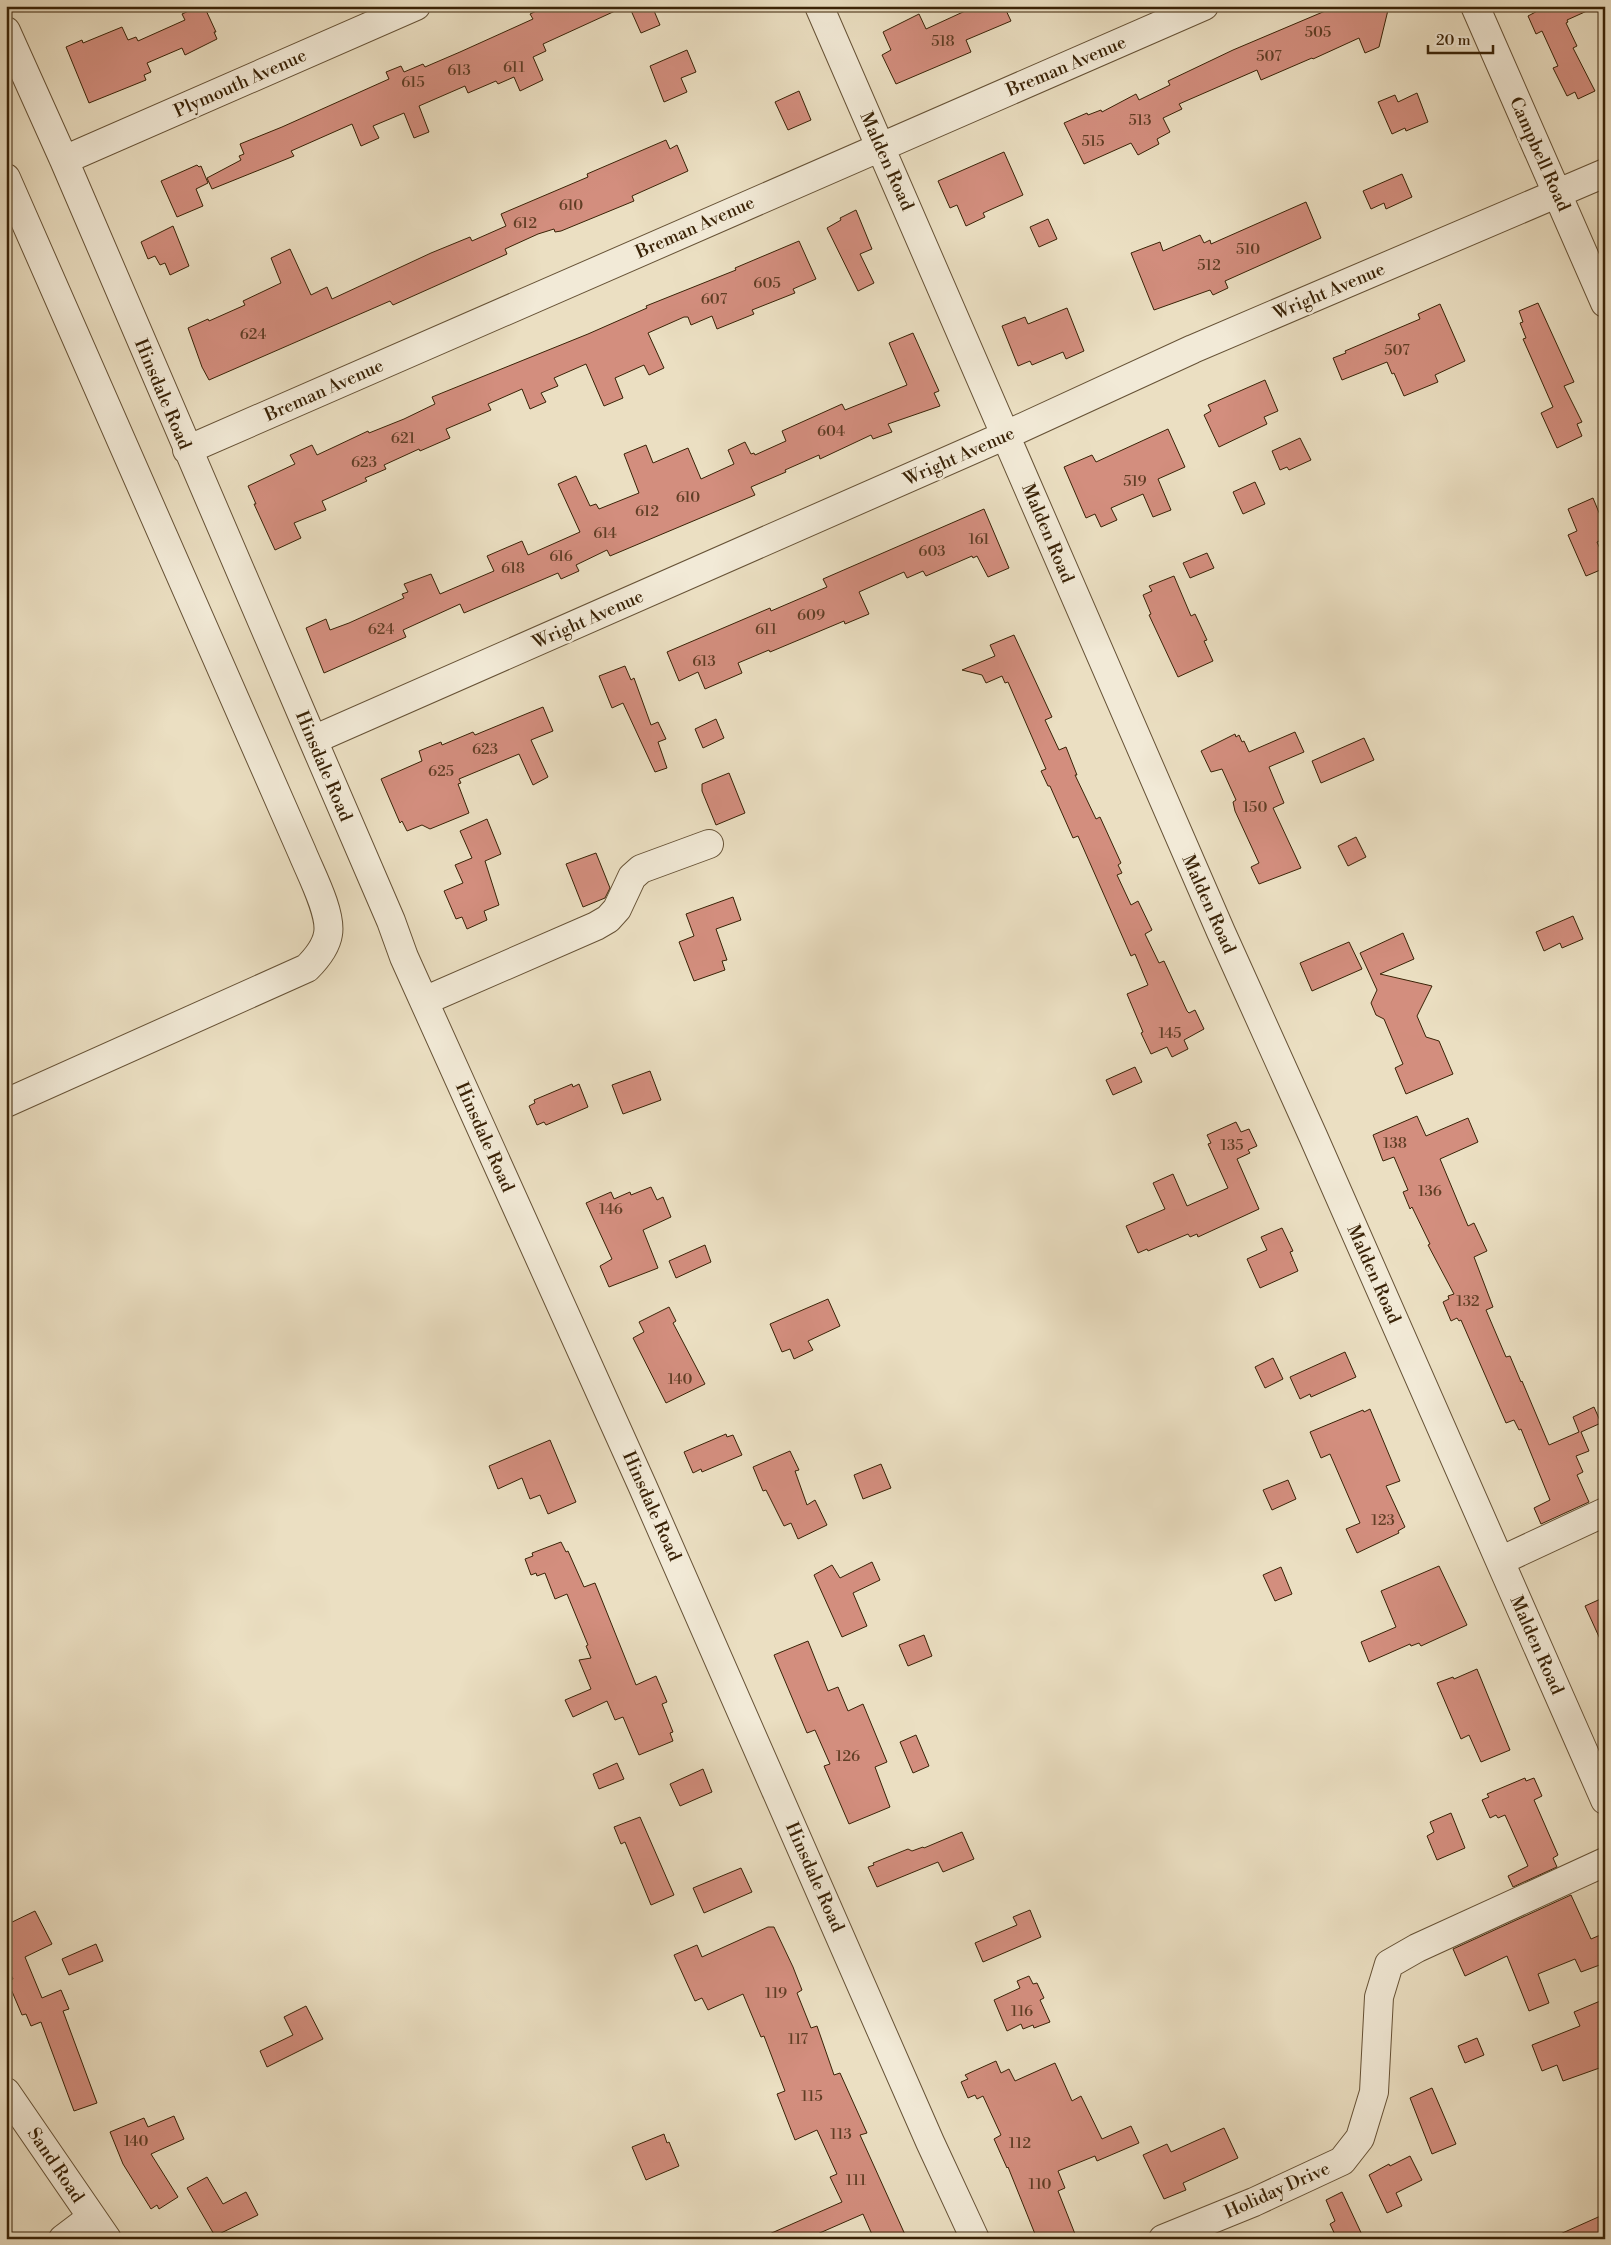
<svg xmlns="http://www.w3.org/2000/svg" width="1611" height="2245" font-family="'Libre Bodoni',serif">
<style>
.building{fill:#d38e7e;stroke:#3a2307}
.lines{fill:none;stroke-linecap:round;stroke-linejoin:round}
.minor-casing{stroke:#665236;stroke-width:30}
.minor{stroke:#f2ead7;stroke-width:28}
.labels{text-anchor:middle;stroke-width:5;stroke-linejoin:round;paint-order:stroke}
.number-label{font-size:15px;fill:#603e25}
.street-label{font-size:18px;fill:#3a2307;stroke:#f2ead7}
</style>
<rect width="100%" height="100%" fill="#ebdfc2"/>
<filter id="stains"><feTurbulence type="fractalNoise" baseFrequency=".004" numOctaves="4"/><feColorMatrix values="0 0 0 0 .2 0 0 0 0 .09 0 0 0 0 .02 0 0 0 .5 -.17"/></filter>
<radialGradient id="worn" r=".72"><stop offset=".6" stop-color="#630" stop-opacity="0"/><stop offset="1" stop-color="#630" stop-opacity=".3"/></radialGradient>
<!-- building -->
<path class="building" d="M200 6H204L216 32H214L217 39 185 55 182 48 147 63 151 72 144 75 146 80 89 103 66 47 82 40 83 43 122 27 128 40 136 37 138 41 185 20 182 14Z
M547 6H626L543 44 546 51 533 57 543 80 520 91 514 77 498 84 496 81 468 93 465 86 419 106 429 132 414 138 404 113 373 126 379 138 361 146 352 124 291 151 294 156 212 189 207 178 241 160 239 156 244 154 240 144 282 127 389 79 386 72 401 66 404 72 423 64 425 67 460 52 533 19 530 14Z
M629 6H652L660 25 641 33Z
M976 6H1004L1011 21 966 40 971 52 896 84 882 55 891 50 883 32 919 14 926 29Z
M1337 6H1389L1379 47 1365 53 1359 38 1313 59 1312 58 1261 80 1257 70 1179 104 1182 109 1163 118 1170 132 1157 139 1159 144 1138 155 1131 143 1084 164 1064 123 1087 113 1088 115 1101 110 1102 112 1136 94 1139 100 1170 85 1168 81 1233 50Z
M1547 6H1598L1567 20 1568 22 1566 23 1577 46 1573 48 1595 91 1578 99 1575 92 1567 96 1553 68 1558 66 1542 31 1536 34 1528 16Z
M687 50 696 72 681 78 687 92 664 102 650 66Z
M799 91 811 120 788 130 775 102Z
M1417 93 1428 122 1406 131 1405 128 1392 134 1378 102 1395 95 1398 102Z
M666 140 670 149 677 145 688 171 632 196 634 201 561 231 555 232 554 229 538 234 505 249 507 254 393 305 390 301 209 380 202 367 188 328 208 319 209 321 245 305 243 301 281 283 271 258 290 249 311 295 327 287 332 299 431 253 470 237 472 241 506 226 501 214 588 177 587 174Z
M1004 152 1023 195 983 213 985 217 966 226 957 205 950 208 938 181Z
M197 165 199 167 201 166 208 183 196 189 203 206 177 217 161 181Z
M1402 174 1412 197 1386 209 1384 203 1371 209 1363 191Z
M1306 202 1321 238 1225 281 1228 288 1213 295 1210 290 1154 310 1131 253 1160 242 1163 251 1200 235 1204 243 1210 240 1211 244Z
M856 210 872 249 860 254 874 283 858 291 827 228 841 220 840 218Z
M1048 219 1057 239 1039 247 1030 227Z
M173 226 189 266 170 275 165 263 160 265 155 256 148 259 141 242Z
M799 241 816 279 793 289 795 293 752 310 754 314 717 329 712 316 691 325 688 317H684L648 333 664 368 649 375 644 365 615 378 623 398 604 406 586 364 554 378 558 386 541 393 546 402 530 409 522 389 488 404 491 410 446 429 450 438 420 451 419 449 384 465 386 469 365 478 367 481 322 501 326 510 294 523 301 538 275 550 254 504H256L248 486 295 464 290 455 312 445 317 455 368 431 369 433 404 419 435 404 432 397 588 334 647 308 646 306 736 270 735 268Z
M1538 303 1574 382 1564 386 1582 422 1577 424 1582 436 1557 448 1541 413 1553 407 1523 339 1526 338 1520 323 1523 322 1519 311Z
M1440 304 1465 361 1435 375 1438 382 1404 396 1394 373 1392 374 1387 362 1342 380 1333 358 1346 353 1345 351 1420 319 1418 314Z
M1067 308 1084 351 1066 359 1063 352 1032 365 1030 361 1018 366 1002 326 1025 317 1028 324Z
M913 333 939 391 934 393 940 406 888 424 892 432 873 439 871 435 820 459 819 455 785 470 786 472 751 487 755 495 610 556 607 550 576 565 579 571 561 579 558 573 464 613 460 604 403 630 406 637 324 673 306 628 326 619 330 630 349 623 404 598 402 594 408 592 404 584 431 574 440 594 494 571 487 556 522 541 528 555 580 532 558 484 576 476 590 506 596 504 599 509 639 493 624 454 646 445 653 463 688 448 701 479 734 464 728 450 745 442 751 454 754 453 755 455 786 441 782 431 842 404 845 410 907 385 889 343Z
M1265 380 1278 411 1264 417 1267 424 1219 447 1204 415 1211 411 1208 405Z
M1168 429 1185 467 1158 479 1171 510 1153 517 1143 494 1111 508 1117 520 1101 527 1095 514 1086 518 1064 467 1092 455 1096 462Z
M1300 438 1311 460 1289 470 1287 467 1280 470 1272 451Z
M1255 482 1265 504 1243 514 1233 492Z
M1593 498 1605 527V538L1597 542 1605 560V568L1586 576 1568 535 1577 531 1568 509Z
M984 509 1009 568 988 577 977 556 973 558 972 556 926 576 923 571 907 578 904 572 859 592 869 614 845 624 844 621 770 652 769 650 738 663 742 673 705 689 698 672 679 681 667 652 770 608 771 611 827 587 823 579Z
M1207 553 1214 568 1190 578 1183 563Z
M1174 576 1191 616 1195 614 1207 640 1204 641 1213 661 1178 677 1149 615 1151 614 1143 595 1152 591 1149 586Z
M1014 635 1052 717 1045 720 1059 750 1066 747 1077 775H1075L1096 819 1100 817 1121 863 1118 865 1122 873 1117 875 1131 905 1138 901 1152 930 1145 934 1159 963 1164 961 1187 1011 1189 1013 1195 1010 1204 1029 1184 1040 1188 1049 1172 1057 1167 1047 1151 1054 1141 1033 1143 1032 1127 994 1148 985 1135 954 1131 956 1078 836 1073 838 1050 786H1048L1041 771 1046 769 1008 682 1005 683 1002 676 986 683 982 675 962 670 995 656 990 645Z
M625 666 631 680 634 678 651 725 658 722 666 739 658 742 667 768 655 772 623 703 612 708 599 676Z
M543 707 553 731 531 740 548 777 533 785 519 754 459 779 461 783 458 784 469 813 430 829 422 825 407 831 402 821 400 823 381 779 422 761 419 751 441 742 442 745 473 732 475 735Z
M716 719 724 738 703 748 695 729Z
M1295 732 1304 752 1269 767 1284 803 1273 808 1301 868 1259 884 1251 867 1259 863 1235 811 1233 802 1236 800 1222 769 1211 772 1201 751 1235 734 1236 737 1239 735 1242 742 1244 741 1249 752Z
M1364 738 1374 760 1321 783 1312 761Z
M729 773 745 813 716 825 702 791V784Z
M487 819 501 854 485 861 499 905 484 911 487 920 467 929 462 917 456 919 444 891 463 883 455 865 472 858 460 831Z
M1356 837 1366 857 1348 866 1338 846Z
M596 853 610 888 605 898 583 907 566 864Z
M733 897 741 920 716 929 727 960 722 961 725 970 694 981 679 942 694 936 686 914Z
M1573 916 1583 939 1562 948 1560 943 1544 951 1536 932Z
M1403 933 1414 959 1380 974 1432 986 1417 1016 1426 1037 1439 1041 1453 1074 1406 1094 1395 1068 1403 1064 1384 1019 1376 1015 1371 1003 1377 990 1360 953Z
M1349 942 1362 969 1312 991 1300 963Z
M1135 1067 1142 1082 1113 1095 1106 1080Z
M650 1071 661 1100 623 1114 612 1085Z
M572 1084 573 1087 579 1084 588 1107 546 1125 544 1122 537 1125 529 1106 535 1103 534 1100Z
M1417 1116 1426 1136 1468 1118 1478 1142 1440 1159 1468 1226 1474 1223 1487 1251 1474 1257 1493 1307 1486 1310 1506 1357 1510 1356 1521 1382 1522 1381 1549 1445 1579 1432 1573 1417 1594 1407 1601 1423 1581 1432 1589 1451 1576 1456 1583 1472 1577 1475 1589 1502 1541 1524 1534 1508 1550 1500 1521 1429 1519 1430 1514 1420 1506 1423 1461 1320 1459 1321 1457 1318 1451 1321 1443 1302 1449 1299 1448 1296 1454 1294 1428 1245 1430 1244 1412 1207 1410 1209 1403 1192 1408 1190 1394 1157 1383 1161 1373 1135Z
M1236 1122 1241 1132 1249 1129 1257 1146 1248 1150 1250 1153 1237 1159 1259 1209 1198 1237 1197 1234 1190 1237 1188 1234 1148 1251 1147 1249 1138 1253 1126 1226 1165 1209 1153 1183 1173 1174 1187 1206 1228 1188 1208 1144 1211 1143 1207 1135Z
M651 1187 657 1200 663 1197 671 1217 643 1230 658 1268 609 1287 600 1266 612 1259 586 1203 611 1192 614 1199 630 1192 631 1195Z
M1282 1228 1293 1251 1290 1252 1298 1271 1260 1288 1247 1259 1267 1250 1261 1237Z
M705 1245 711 1262 676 1278 669 1261Z
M828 1299 840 1326 808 1341 813 1350 794 1359 790 1349 782 1352 770 1324Z
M669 1307 676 1321 673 1323 705 1384 666 1403 633 1338 644 1332 639 1322Z
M1345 1352 1356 1377 1311 1397 1310 1394 1300 1399 1290 1377Z
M1273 1358 1283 1379 1265 1388 1255 1367Z
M1370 1409 1400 1481 1386 1486 1405 1527 1398 1531 1399 1533 1357 1553 1346 1529 1360 1523 1330 1454 1321 1458 1310 1432 1363 1410 1364 1412Z
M726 1434 727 1437 733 1435 742 1455 702 1472 701 1469 693 1473 684 1452Z
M550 1440 576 1502 548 1514 540 1495 530 1499 522 1478 498 1489 489 1466Z
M790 1451 799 1470 795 1471 807 1505 815 1500 827 1525 798 1539 791 1523 784 1526 766 1490 763 1491 753 1467Z
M881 1464 891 1488 863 1499 854 1475Z
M1288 1480 1296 1499 1272 1510 1263 1490Z
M561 1542 566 1552 568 1551 584 1587 595 1583 636 1685 656 1676 667 1702 662 1704 673 1732 670 1733 673 1741 639 1755 623 1717 615 1720 607 1701 573 1717 565 1700 591 1689 579 1660 591 1658 586 1646 588 1645 567 1594 555 1599 545 1573 537 1576 536 1573 531 1575 525 1559 533 1556 532 1553Z
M872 1562 880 1580 853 1593 867 1626 842 1637 814 1575 832 1565 840 1578Z
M1439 1566 1467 1625 1421 1646 1419 1643 1411 1646 1410 1644 1369 1662 1361 1642 1396 1627 1381 1591Z
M1281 1567 1292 1594 1275 1601 1263 1575Z
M1605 1597V1650L1585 1606Z
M924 1635 932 1656 908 1666 899 1645Z
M808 1641 828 1691 838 1687 848 1711 863 1704 887 1762 875 1767 890 1807 849 1824 824 1766 830 1764 815 1730 807 1733 774 1655Z
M1477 1669 1510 1750 1481 1762 1469 1735 1461 1739 1437 1683 1453 1677 1454 1679Z
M916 1735 929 1766 913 1773 900 1742Z
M617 1763 624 1779 599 1789 593 1774Z
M703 1769 712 1792 680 1806 670 1784Z
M1525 1778 1526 1781 1534 1778 1542 1796 1534 1800 1558 1855 1553 1858 1557 1867 1513 1887 1508 1876 1528 1866 1505 1815 1498 1818 1496 1815 1490 1818 1482 1800 1489 1797 1487 1794Z
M1451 1813 1465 1848 1437 1860 1427 1836 1434 1832 1430 1822Z
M640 1817 674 1895 651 1905 625 1842 621 1844 614 1827Z
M962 1832 974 1859 943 1872 938 1862 877 1887 868 1867 874 1865 873 1863 908 1849 912 1851 923 1847 924 1848Z
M741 1868 752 1892 704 1913 693 1888Z
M1571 1895 1591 1939 1605 1933V1963L1581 1972 1575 1959 1538 1974 1549 2003 1529 2011 1507 1956 1465 1976 1453 1949Z
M1030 1910 1041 1937 983 1962 975 1943 1017 1925 1013 1917Z
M35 1911 52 1944 25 1957 42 1998 61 1990 69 2009 63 2011 97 2103 74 2111 41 2022 31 2026 26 2014 22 2015 8 1982 13 1979 6 1965V1925Z
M768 1927H774L793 1967 802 1990 797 1993 811 2028 817 2026 834 2075 840 2073 867 2133 860 2135 907 2239H874L863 2214 806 2239H758L842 2202 830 2177 837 2174 817 2130 795 2140 777 2094 785 2091 764 2036 761 2037 743 1994 708 2010 702 1998 695 2001 674 1955 697 1945 702 1957Z
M96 1944 103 1961 69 1975 62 1959Z
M1029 1976 1033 1984 1037 1983 1044 1998 1040 2000 1050 2022 1034 2028 1033 2025 1023 2029 1021 2024 1007 2031 994 2000 1020 1988 1017 1981Z
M1605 1999V2066L1563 2081 1557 2065 1542 2071 1532 2045 1580 2026 1574 2012Z
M306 2006 323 2039 267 2067 260 2051 293 2035 284 2017Z
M1477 2038 1484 2055 1465 2063 1458 2046Z
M996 2061 1001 2073 1009 2069 1015 2081 1055 2063 1072 2101 1081 2096 1102 2139 1131 2126 1139 2143 1097 2161 1095 2156 1058 2171 1065 2188 1058 2191 1077 2239H1037L1008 2167 1007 2168 994 2139 1001 2135 983 2096 977 2099 975 2095 968 2098 961 2082 968 2079 965 2075Z
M1432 2088 1456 2144 1432 2154 1410 2098Z
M174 2116 184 2139 151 2154 178 2197 159 2209 157 2205 151 2209 123 2164 110 2132 144 2118 148 2127Z
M1224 2128 1238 2158 1183 2183 1186 2190 1164 2199 1143 2155 1167 2144 1171 2152Z
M664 2134 667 2143 669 2142 679 2166 646 2180 632 2147Z
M1410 2156 1422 2180 1396 2193 1402 2206 1387 2213 1369 2175 1389 2164 1390 2166Z
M207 2177 223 2204 246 2192 258 2215 215 2236 187 2188Z
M1342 2192 1364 2239H1337L1330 2224 1335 2221 1326 2200Z
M1605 2214V2239H1549Z"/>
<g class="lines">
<defs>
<path id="minor" d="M819 6 1221 932 1313 1136 1605 1800
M1475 6 1605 303
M6 31 64 160 313 740 391 921 404 957 642 1485 930 2142 975 2239
M64 160 416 6
M6 178 302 852C310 872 332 913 328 934 326 947 316 959 307 968L6 1103
M187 450 1204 6
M313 740 1006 435 1193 349 1605 173
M424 1001 596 926 608 919 617 909 632 877 641 869 709 844
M1500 1561 1605 1512
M6 2092 107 2239
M63 2239 92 2217
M1163 2239 1254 2202 1342 2161 1360 2138 1374 2092 1379 1997 1389 1964 1417 1948 1605 1862"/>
</defs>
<!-- minor casing -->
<use href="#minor" class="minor-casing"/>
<!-- minor -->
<use href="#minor" class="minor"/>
</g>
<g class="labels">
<!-- number labels -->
<g class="number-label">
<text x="1318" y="37">505</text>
<text x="943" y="46">518</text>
<text x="1269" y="61">507</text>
<text x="514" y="72">611</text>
<text x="459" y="75">613</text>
<text x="413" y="87">615</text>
<text x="1140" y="125">513</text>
<text x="1093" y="146">515</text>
<text x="571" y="210">610</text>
<text x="525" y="228">612</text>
<text x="1248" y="254">510</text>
<text x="1209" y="270">512</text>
<text x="767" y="288">605</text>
<text x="714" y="304">607</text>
<text x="253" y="339">624</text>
<text x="1397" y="355">507</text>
<text x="831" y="436">604</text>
<text x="403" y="443">621</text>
<text x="364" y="467">623</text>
<text x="1135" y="486">519</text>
<text x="688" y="502">610</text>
<text x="647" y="516">612</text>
<text x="605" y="538">614</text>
<text x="979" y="544">161</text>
<text x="932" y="556">603</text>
<text x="561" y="561">616</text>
<text x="513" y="573">618</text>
<text x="811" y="620">609</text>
<text x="381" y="634">624</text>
<text x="766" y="634">611</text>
<text x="704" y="666">613</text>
<text x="485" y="754">623</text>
<text x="441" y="776">625</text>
<text x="1255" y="812">150</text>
<text x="1170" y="1038">145</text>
<text x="1395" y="1148">138</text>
<text x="1232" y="1150">135</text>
<text x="1430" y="1196">136</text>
<text x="611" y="1214">146</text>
<text x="1468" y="1306">132</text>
<text x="680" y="1384">140</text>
<text x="1383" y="1525">123</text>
<text x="848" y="1761">126</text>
<text x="776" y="1998">119</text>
<text x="1022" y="2016">116</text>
<text x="798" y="2044">117</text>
<text x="812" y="2101">115</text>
<text x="841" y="2139">113</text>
<text x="136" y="2146">140</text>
<text x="1020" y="2148">112</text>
<text x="856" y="2185">111</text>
<text x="1040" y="2189">110</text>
</g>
<!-- street labels -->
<g class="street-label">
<text transform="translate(1066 66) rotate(-23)" y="6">Breman Avenue</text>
<text transform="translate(240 83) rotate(-24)" y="6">Plymouth Avenue</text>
<text transform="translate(1540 154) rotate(66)" y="6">Campbell Road</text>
<text transform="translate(887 161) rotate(66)" y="6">Malden Road</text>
<text transform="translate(695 227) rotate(-24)" y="6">Breman Avenue</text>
<text transform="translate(1329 291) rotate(-23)" y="6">Wright Avenue</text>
<text transform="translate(324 390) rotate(-24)" y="6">Breman Avenue</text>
<text transform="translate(163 394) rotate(67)" y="6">Hinsdale Road</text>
<text transform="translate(959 456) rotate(-24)" y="6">Wright Avenue</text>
<text transform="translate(1048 533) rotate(67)" y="6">Malden Road</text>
<text transform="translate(588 619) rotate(-24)" y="6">Wright Avenue</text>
<text transform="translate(324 766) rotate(67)" y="6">Hinsdale Road</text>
<text transform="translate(1209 904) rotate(66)" y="6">Malden Road</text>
<text transform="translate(485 1137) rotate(66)" y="6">Hinsdale Road</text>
<text transform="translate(1374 1274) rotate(66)" y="6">Malden Road</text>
<text transform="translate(652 1506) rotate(66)" y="6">Hinsdale Road</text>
<text transform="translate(1537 1645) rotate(66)" y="6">Malden Road</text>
<text transform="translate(815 1877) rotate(66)" y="6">Hinsdale Road</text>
<text transform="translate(56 2165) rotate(56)" y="6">Sand Road</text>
<text transform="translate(1277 2190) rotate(-24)" y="6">Holiday Drive</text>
</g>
</g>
<!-- margin -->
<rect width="1611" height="2245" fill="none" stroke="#ebdfc2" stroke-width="25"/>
<rect x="8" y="8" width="1596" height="2230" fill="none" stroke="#3a2307" stroke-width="2.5"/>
<rect x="12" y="12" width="1586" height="2220" fill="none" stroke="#3a2307"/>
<!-- scale -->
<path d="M1428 45v8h65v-8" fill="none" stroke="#3a2307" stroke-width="2.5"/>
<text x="1436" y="45" font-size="15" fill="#3a2307" stroke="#f2ead7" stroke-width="4" paint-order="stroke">20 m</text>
<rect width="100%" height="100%" filter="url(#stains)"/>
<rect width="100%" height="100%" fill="url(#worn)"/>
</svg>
